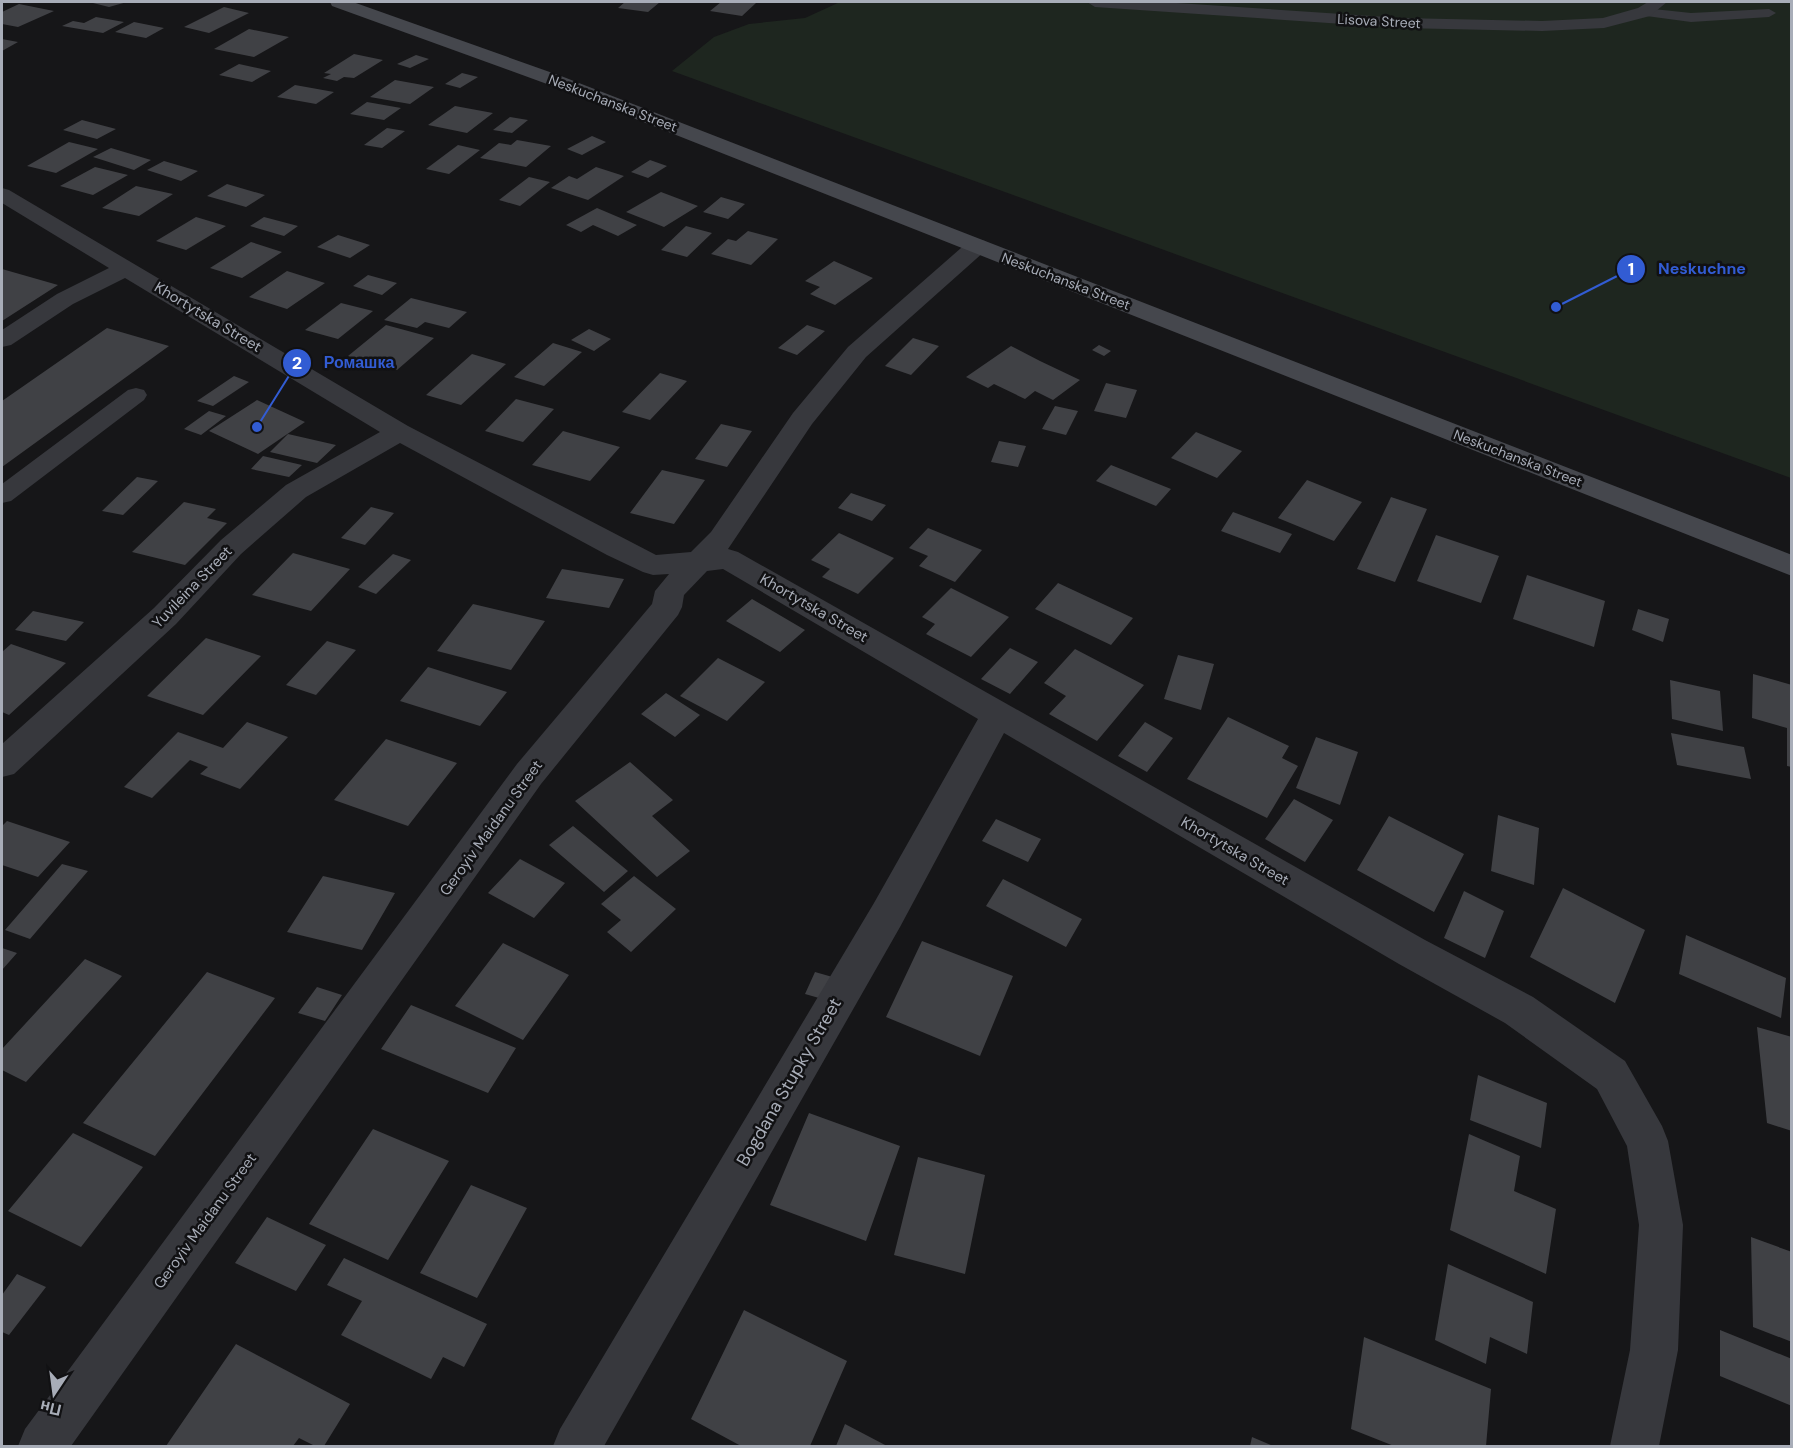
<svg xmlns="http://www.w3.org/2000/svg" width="1793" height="1448" font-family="'DM Sans',sans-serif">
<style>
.green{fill:#1e261f}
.building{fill:#404145}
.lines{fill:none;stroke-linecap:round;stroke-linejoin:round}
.lane{fill:#37383d;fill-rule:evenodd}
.street{fill:#37383d;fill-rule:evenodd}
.secondary{fill:#45474d;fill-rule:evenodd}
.labels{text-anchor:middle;stroke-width:5;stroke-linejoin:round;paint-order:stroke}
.far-street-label{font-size:14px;fill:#a8adb8;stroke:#111113}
.street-label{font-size:15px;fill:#a8adb8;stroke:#111113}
.near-street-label{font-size:18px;fill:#a8adb8;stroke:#111113}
.leader{fill:none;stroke:#325cd3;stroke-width:2}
.callout-dot{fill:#325cd3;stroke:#111113;stroke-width:2}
.mark-label{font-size:18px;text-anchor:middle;font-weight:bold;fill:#fff}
.callout-label{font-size:16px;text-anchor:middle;font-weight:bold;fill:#325cd3;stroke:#111113;stroke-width:5;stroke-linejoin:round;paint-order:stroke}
</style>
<rect width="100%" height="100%" fill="#161618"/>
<!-- green -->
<path class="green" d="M840 2H1791V478L672 71 714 37 749 24 805 18Z"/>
<!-- building -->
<path class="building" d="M89 2H127L109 7Z
M625 2H660L648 12 618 8Z
M721 2H749L756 3 742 16 710 11Z
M19 4 54 11 18 27 2 24V12Z
M224 7 249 13 209 33 184 27Z
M96 17 124 22 103 33 62 26 73 21 84 23Z
M134 22 164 28 146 38 115 32Z
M249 29 289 37 254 57 214 49Z
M2 39 18 42 2 51Z
M354 54 383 60 354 78 344 77 337 81 323 78 331 74 324 73Z
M416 55 429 59 410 68 397 64Z
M239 64 271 71 252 82 219 75Z
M462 73 478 77 460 88 445 84Z
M395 80 434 87 410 104 370 97Z
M295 85 334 92 316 104 277 97Z
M367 102 401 108 384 120 350 114Z
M455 106 493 113 467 133 428 125Z
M510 117 528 120 512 133 493 130Z
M82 120 116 129 97 139 63 130Z
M387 128 405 131 382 148 364 145Z
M592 136 606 142 582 155 567 149Z
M517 140 551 146 526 167 480 158 499 143 511 145Z
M69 142 98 149 56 173 27 166Z
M458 145 480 150 449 174 426 169Z
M111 148 151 160 134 170 93 157Z
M650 160 667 166 648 178 631 172Z
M164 161 198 171 181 181 147 170Z
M95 167 128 175 93 195 60 186Z
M596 167 624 176 588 200 551 188 569 176 577 179Z
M529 177 550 182 520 206 499 200Z
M227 184 265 195 246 207 207 196Z
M136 186 173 194 139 216 102 208Z
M661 192 698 206 664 227 626 212Z
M721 197 745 204 728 219 703 212Z
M597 208 637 225 618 236 593 225 581 232 566 225Z
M196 217 226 226 186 250 156 241Z
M264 217 298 226 284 236 250 226Z
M686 226 712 233 687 257 661 250Z
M748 231 778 239 751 265 711 254 728 239 736 241Z
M338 235 370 245 350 258 317 247Z
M251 242 282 252 242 278 210 268Z
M834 261 873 278 835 305 810 294 820 287 805 281Z
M2 269 58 285 2 321Z
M287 271 325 283 287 309 249 297Z
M368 275 397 283 382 295 353 286Z
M411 298 467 312 449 328 425 322 417 328 384 320Z
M341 303 373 311 338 339 305 330Z
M386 325 434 338 397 370 348 356Z
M807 325 825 331 797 355 778 348Z
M107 328 169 346 2 467V401Z
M589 329 611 339 594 351 571 340Z
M913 338 939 346 911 375 885 366Z
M553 343 582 352 544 386 514 377Z
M1099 345 1111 351 1104 356 1092 350Z
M1011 346 1040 361 1080 380 1053 400 1035 391 1025 399 994 384 988 388 966 377Z
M472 354 506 364 461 405 426 395Z
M660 373 687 381 650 420 622 412Z
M234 376 249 382 213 406 197 401Z
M1106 383 1137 390 1126 418 1094 411Z
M516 399 554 409 523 442 485 431Z
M257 400 305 422 258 454 209 431Z
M1055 406 1078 411 1066 435 1042 429Z
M209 411 226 416 201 435 184 429Z
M721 424 752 431 727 467 695 459Z
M563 431 620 447 590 481 532 465Z
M1196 432 1242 451 1217 478 1171 458Z
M288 434 336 445 317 463 270 452Z
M999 441 1026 446 1018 467 991 462Z
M263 456 302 465 289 477 251 469Z
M1111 465 1171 489 1156 506 1096 481Z
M662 470 705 480 674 524 630 513Z
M137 477 158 481 123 515 102 511Z
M1307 480 1362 502 1334 541 1278 518Z
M851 493 886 505 872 521 838 508Z
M1391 497 1427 509 1395 582 1357 569Z
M184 502 216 509 207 518 227 523 185 565 132 552Z
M371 507 394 513 365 545 341 538Z
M1233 512 1292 534 1280 553 1221 531Z
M928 528 982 550 955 582 919 566 928 556 909 548Z
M839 533 894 558 858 594 822 577 830 569 811 560Z
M1436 535 1499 556 1481 603 1417 581Z
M293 553 350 569 311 611 252 595Z
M393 554 411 560 376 594 358 587Z
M562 569 624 579 609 608 546 598Z
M1527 575 1605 601 1594 647 1513 619Z
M1058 583 1133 618 1111 645 1035 609Z
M951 588 1009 617 971 657 926 634 935 624 922 617Z
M752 599 805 630 780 652 726 621Z
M473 604 545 621 511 670 437 651Z
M1638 609 1669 619 1663 642 1632 630Z
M33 611 84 622 66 641 15 630Z
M206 638 261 656 203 715 147 696Z
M327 641 356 650 316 695 286 685Z
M11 644 66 663 9 715 2 712V652Z
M1010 648 1038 662 1010 694 981 679Z
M1075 649 1144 685 1097 741 1049 714 1066 696 1044 683Z
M1178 655 1214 664 1201 710 1164 699Z
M718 658 765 682 727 721 680 696Z
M428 667 507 692 480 726 400 701Z
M1753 674 1792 685V767L1787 766V728L1752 718Z
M1670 680 1720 691 1723 731 1672 719Z
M666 693 700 715 675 737 641 714Z
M1228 717 1289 746 1282 758 1298 766 1267 818 1187 779Z
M247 722 288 737 240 789 200 774 208 767 190 760 152 798 124 787 178 732 223 748Z
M1145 722 1173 738 1147 772 1118 756Z
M1671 733 1744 747 1751 779 1677 765Z
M1316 737 1358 752 1340 805 1296 788Z
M386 739 457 763 408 826 334 800Z
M630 762 673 800 652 816 690 851 657 877 575 801Z
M1294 799 1333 820 1305 862 1265 839Z
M1498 815 1539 828 1534 885 1491 871Z
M1389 816 1464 854 1434 912 1357 870Z
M996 819 1041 839 1028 862 982 841Z
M7 821 70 842 38 877 2 865V826Z
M573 826 628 871 604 892 549 845Z
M520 859 565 883 534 918 488 893Z
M62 864 88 871 30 939 5 930Z
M323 876 395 893 362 950 287 932Z
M634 876 676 909 631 952 607 932 621 920 601 904Z
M1003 879 1082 919 1066 947 986 906Z
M1563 888 1645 930 1615 1003 1530 957Z
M1464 891 1504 911 1485 958 1444 938Z
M1686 935 1786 978 1781 1018 1679 974Z
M922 941 1013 976 980 1056 886 1017Z
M503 943 569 975 523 1040 455 1006Z
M2 948 17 953 2 970Z
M85 959 122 976 26 1082 2 1070V1049Z
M207 972 275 998 155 1156 83 1123Z
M815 972 836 978 826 1000 805 994Z
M317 987 342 995 325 1021 298 1013Z
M411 1005 516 1048 488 1093 381 1049Z
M1757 1027 1792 1037V1131L1767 1123Z
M1478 1075 1547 1103 1541 1148 1470 1120Z
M809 1113 900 1146 866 1241 770 1205Z
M373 1129 449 1161 388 1260 309 1224Z
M73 1133 143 1167 81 1247 8 1211Z
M1469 1134 1520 1156 1514 1191 1556 1209 1546 1274 1450 1230Z
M918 1157 985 1175 965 1274 894 1255Z
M471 1185 527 1208 477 1298 420 1273Z
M267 1217 326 1245 296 1291 235 1263Z
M1751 1237 1792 1252V1342L1753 1327Z
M344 1258 487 1324 464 1367 443 1357 431 1379 341 1335 362 1301 327 1285Z
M1448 1264 1533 1302 1527 1354 1490 1337 1486 1364 1435 1340Z
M17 1274 46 1287 9 1335 2 1332V1295Z
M744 1310 847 1361 810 1446H741L691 1419Z
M1720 1330 1792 1359V1406L1720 1376Z
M1364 1337 1491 1389 1486 1446H1394L1351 1429Z
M236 1344 350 1404 324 1446H315L299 1438 293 1446H166Z
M845 1424 887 1446H836Z
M1252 1437 1273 1446H1250Z"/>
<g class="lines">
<!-- lane -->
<path class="lane" d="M1644 8 1691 13 1769 9 1776 13 1769 17 1691 22 1639 15 1637 12Z
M136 388 144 390 147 395 144 400 11 501 2 503V484L128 390Z"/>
<!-- street -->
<path class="street" d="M1087 2H1162L1402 18 1542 21 1603 18 1638 8 1648 2H1667L1650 16 1604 28 1542 31 1402 28 1095 7Z
M2 188 9 190 408 426 656 555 691 552 711 532 793 413 848 347 969 241 977 239 985 241 988 246 985 251 866 357 812 424 728 549 738 552 1425 940 1533 997 1625 1061 1662 1126 1668 1141 1683 1225 1678 1350 1659 1446H1610L1630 1350 1639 1225 1627 1146 1597 1089 1505 1023 1399 964 1004 733 900 927 604 1446H553L560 1429 874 903 978 719 723 569 707 571 684 595 682 607 678 615 541 784 71 1446H18L25 1429 517 764 652 604 655 591 669 574 653 575 643 572 607 555 400 443 306 497 241 554 176 624 14 774 2 777V744L154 608 221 540 286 485 380 432 125 278 73 304 11 345 2 347V330L57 294 109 268 2 203Z"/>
<!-- secondary -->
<path class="secondary" d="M330 2H353L561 76 1792 555V576L547 84 332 6Z"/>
</g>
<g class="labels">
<!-- far-street labels -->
<g class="far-street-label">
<text transform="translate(1379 21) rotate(3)" y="5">Lisova Street</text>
<text transform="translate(613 103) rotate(21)" y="5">Neskuchanska Street</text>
<text transform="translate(1066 281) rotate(21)" y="5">Neskuchanska Street</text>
<text transform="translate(1518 458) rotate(21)" y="5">Neskuchanska Street</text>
</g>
<!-- street labels -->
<g class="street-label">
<text transform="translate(208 317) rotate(31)" y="5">Khortytska Street</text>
<text transform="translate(192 587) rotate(-46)" y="5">Yuvileina Street</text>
<text transform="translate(814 608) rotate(30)" y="5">Khortytska Street</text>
<text transform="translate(491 828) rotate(-54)" y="5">Geroyiv Maidanu Street</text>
<text transform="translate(1235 851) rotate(30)" y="5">Khortytska Street</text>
<text transform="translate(205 1221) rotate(-54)" y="5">Geroyiv Maidanu Street</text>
</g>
<!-- near-street labels -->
<g class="near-street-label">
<text transform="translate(789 1082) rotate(-60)" y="6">Bogdana Stupky Street</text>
</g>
</g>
<!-- callouts -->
<path class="leader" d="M1556 307L1631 269M257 427L297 363"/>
<g class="callout-dot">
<circle cx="1556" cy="307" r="6"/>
<circle cx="257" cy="427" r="6"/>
<circle cx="1631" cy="269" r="15"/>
<circle cx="297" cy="363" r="15"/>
</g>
<g class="mark-label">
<text x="1631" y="275">1</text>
<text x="297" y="369">2</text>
</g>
<g class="callout-label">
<text x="1702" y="274">Neskuchne</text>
<text x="359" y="368">Ромашка</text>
</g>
<!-- border -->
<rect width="1793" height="1448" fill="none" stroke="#a8adb8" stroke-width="6"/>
<!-- north arrow -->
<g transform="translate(54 1394) rotate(193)" stroke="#111113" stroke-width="4.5" paint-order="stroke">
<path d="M0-4.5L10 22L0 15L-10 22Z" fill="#a8adb8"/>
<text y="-9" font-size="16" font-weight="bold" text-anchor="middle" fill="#a8adb8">Пн</text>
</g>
</svg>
